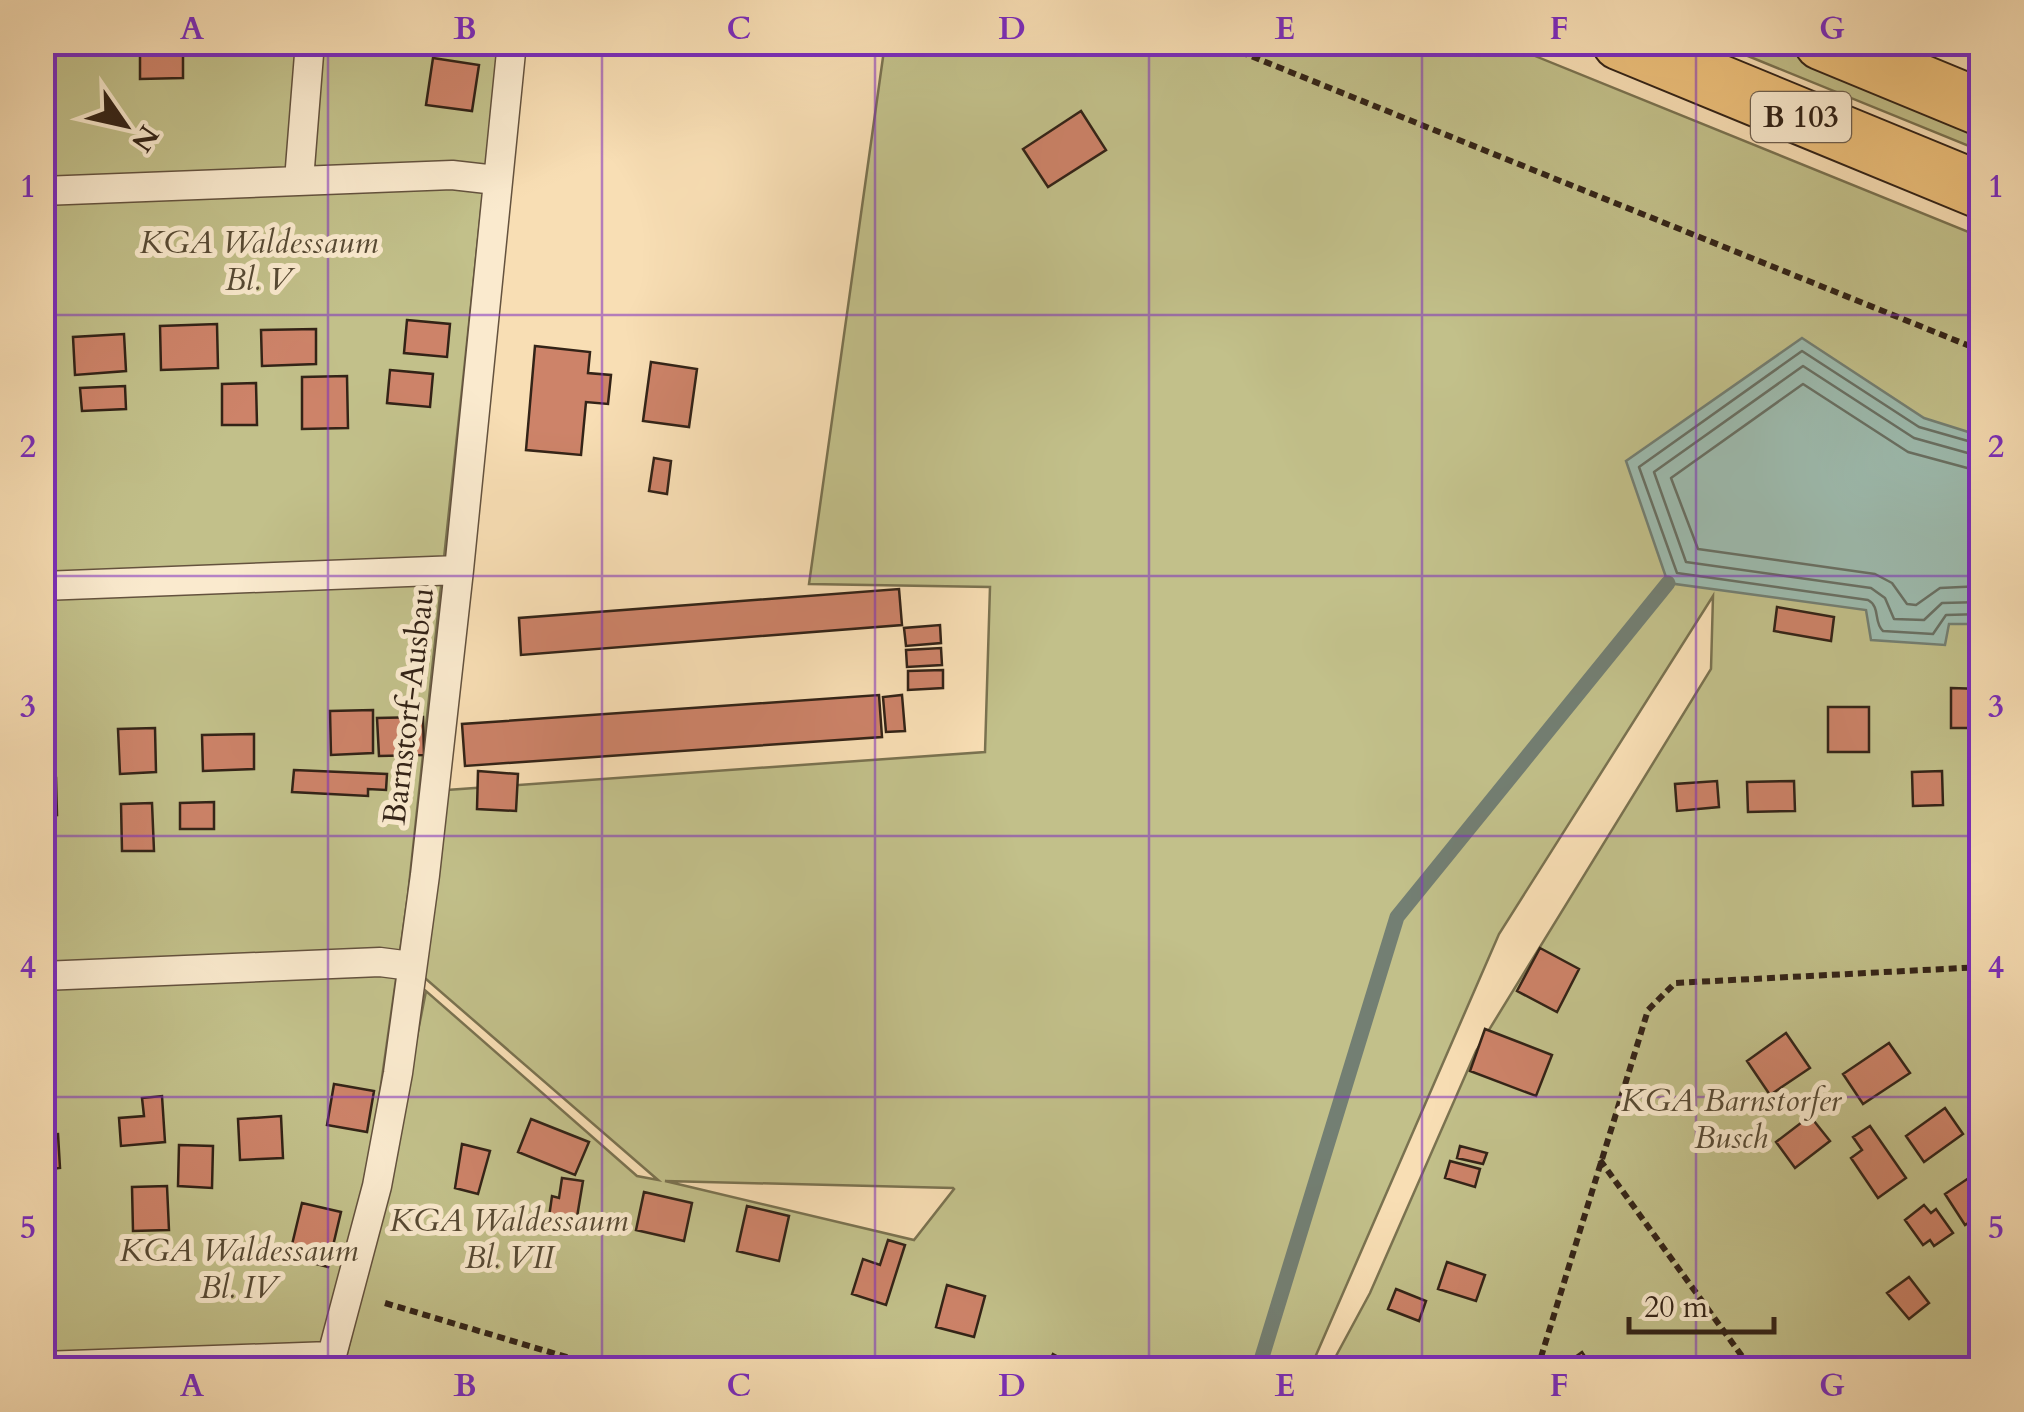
<svg xmlns="http://www.w3.org/2000/svg" width="2024" height="1412" font-family="Cardo,serif">
<style>
.green{fill:#c2c08a;stroke:#7a7250;stroke-width:2.5;fill-rule:evenodd}
.water{fill:#9dbcb0;stroke:#737f73;stroke-width:2.5}
.lines{fill:none;stroke-linecap:round;stroke-linejoin:round}
.shore{stroke:#687064;stroke-width:2.5}
.stream{stroke:#737f73;stroke-width:15}
.building{fill:#cd8369;stroke:#332317;stroke-width:2.5}
.service-casing{stroke:#64523e;stroke-width:31}
.trunk-casing{stroke:#332317;stroke-width:59}
.path{stroke:#332317;stroke-width:6;stroke-dasharray:8 5;stroke-linecap:butt}
.service{stroke:#faeace;stroke-width:28}
.trunk{stroke:#ecbf7a;stroke-width:55}
.grid{fill:none;stroke:#7b2cbf;stroke-width:2.5;stroke-opacity:0.55}
.labels{text-anchor:middle;stroke-width:10;stroke-linejoin:round;paint-order:stroke}
.shield{fill:#faeace;stroke:#6f5f4e;stroke-width:2.5}
.shield-label{font-size:30px;font-weight:bold;fill:#332317}
.park-label{font-size:32px;font-style:italic;fill:#574a34;stroke:#faeace}
.street-label{font-size:32px;fill:#332317;stroke:#faeace}
.neatline{fill:none;stroke:#7b2cbf;stroke-width:4}
.grid-label{font-size:32px;text-anchor:middle;font-weight:bold;fill:#7b2cbf}
</style>
<rect width="100%" height="100%" fill="#f8deb4"/>
<filter id="stains"><feTurbulence type="fractalNoise" baseFrequency=".002" numOctaves="4"/><feColorMatrix values="0 0 0 0 .2 0 0 0 0 .09 0 0 0 0 .02 0 0 0 .5 -.17"/></filter>
<radialGradient id="worn" r=".72"><stop offset=".6" stop-color="#630" stop-opacity="0"/><stop offset="1" stop-color="#630" stop-opacity=".3"/></radialGradient>
<!-- green -->
<path class="green" d="M42 43H499L408 895 370 1162 320 1369H43Z
M885 43H1503L1981 237V1369H1329L1370 1293 1476 1051 1711 669 1713 596 1499 934 1310 1369 343 1370 388 1183 426 991 637 1176 658 1180 411 966 433 791 985 752 990 587 809 584ZM665 1181 953 1188 954 1189 914 1240Z
M1716 43H1768L1792 52 1981 130V151Z"/>
<!-- water -->
<path class="water" d="M1802 338 1924 418 1981 436V624H1949L1945 645 1871 640 1866 610 1668 583 1626 461Z"/>
<g class="lines">
<!-- shore -->
<path class="shore" d="M1982 445 1919 427 1802 351 1639 467 1677 573 1868 600C1881 607 1873 622 1883 631L1933 634 1946 615 1982 614
M1982 457 1914 438 1803 366 1654 472 1686 562 1871 588 1885 598 1894 619 1924 620 1942 603 1982 602
M1982 472 1908 452 1803 384 1671 478 1698 549 1875 574 1892 583 1907 604 1916 605 1940 588 1982 586"/>
<!-- stream -->
<path class="stream" d="M1258 1370 1397 917 1668 583"/>
</g>
<!-- building -->
<path class="building" d="M140 42H183V78L140 79Z
M433 58 479 65 472 111 426 105Z
M1081 111 1106 150 1048 187 1023 149Z
M407 320 450 324 447 357 404 353Z
M217 324 218 368 161 370 160 326Z
M316 329V364L262 366 261 330Z
M124 334 126 371 75 375 73 337Z
M535 346 590 352 588 373 611 375 608 404 586 402 581 455 526 450Z
M651 362 697 369 689 427 643 421Z
M390 370 433 374 430 407 387 403Z
M347 376 348 428 302 429V377Z
M256 383 257 425H222V384Z
M125 386 126 409 82 411 80 388Z
M654 458 671 461 667 494 649 491Z
M899 589 902 625 521 655 519 618Z
M1777 607 1834 617 1831 641 1774 631Z
M940 625 941 643 906 646 904 628Z
M941 648 942 665 907 667 906 650Z
M943 670V688L908 690V671Z
M1951 688 1982 689V728H1951Z
M879 695 882 737 465 766 462 724Z
M902 695 905 731 886 732 883 697Z
M1828 707H1869V752H1828Z
M373 710V753L331 755 330 711Z
M423 717 424 755 379 756 377 718Z
M155 728 156 772 120 774 118 729Z
M254 734V769L203 771 202 735Z
M294 770 387 774 386 790 368 789V796L292 792Z
M478 771 518 774 516 811 477 809Z
M1942 771 1943 805 1913 806 1912 772Z
M56 778 57 815 42 816V779Z
M1717 781 1719 807 1677 811 1675 784Z
M1794 781 1795 811 1748 812 1747 782Z
M214 802V829H180V803Z
M152 803 154 851H122L121 804Z
M1540 948 1579 969 1557 1012 1517 991Z
M1485 1029 1552 1055 1536 1096 1470 1071Z
M1786 1033 1810 1068 1770 1095 1747 1061Z
M1889 1043 1910 1073 1863 1104 1843 1074Z
M334 1084 374 1091 367 1132 327 1125Z
M162 1096 165 1142 121 1146 119 1118 144 1116 142 1098Z
M1945 1108 1963 1134 1924 1162 1906 1136Z
M281 1116 283 1158 240 1160 238 1119Z
M1810 1116 1830 1141 1795 1168 1776 1142Z
M531 1119 589 1142 575 1175 518 1152Z
M1870 1126 1906 1178 1878 1198 1851 1158 1862 1150 1853 1137Z
M58 1134 60 1168 42 1170V1135Z
M462 1144 490 1151 478 1194 455 1188Z
M179 1145 213 1146 212 1188 178 1186Z
M1460 1146 1487 1153 1483 1164 1457 1158Z
M1450 1161 1480 1169 1475 1187 1445 1178Z
M1982 1169V1214L1965 1225 1945 1194Z
M562 1178 583 1181 575 1229 548 1224 552 1196 559 1198Z
M167 1186 169 1230 133 1231 132 1187Z
M644 1192 692 1203 684 1241 636 1230Z
M302 1203 341 1212 328 1267 289 1257Z
M1924 1205 1931 1213 1936 1209 1953 1233 1934 1246 1930 1240 1923 1245 1905 1220Z
M747 1206 789 1216 779 1261 737 1251Z
M888 1240 905 1245 886 1305 852 1294 863 1259 880 1265Z
M1447 1262 1485 1275 1476 1301 1438 1289Z
M1909 1277 1929 1303 1909 1319 1887 1293Z
M947 1285 985 1296 974 1337 936 1327Z
M1396 1289 1426 1301 1419 1321 1388 1309Z
M1582 1352 1594 1370H1557Z
M1053 1354 1082 1370H1045Z"/>
<g class="lines">
<defs>
<path id="service" d="M299 180 310 42
M42 191 452 175 496 180
M42 586 459 570
M42 976 380 962 411 966
M42 1366 331 1356
M328 1370 377 1186 398 1073 425 875 459 570 512 42"/>
<path id="trunk" d="M1620 42 1982 191
M1822 42 1982 108"/>
</defs>
<!-- service casing -->
<use href="#service" class="service-casing"/>
<!-- trunk casing -->
<use href="#trunk" class="trunk-casing"/>
<!-- path -->
<path class="path" d="M1216 42 1982 351
M1600 1160 1752 1370
M385 1303 610 1370
M1537 1370 1648 1010 1675 983 1982 967"/>
<!-- service -->
<use href="#service" class="service"/>
<!-- trunk -->
<use href="#trunk" class="trunk"/>
</g>
<!-- grid -->
<path class="grid" d="M328 42V1370M602 42V1370M875 42V1370M1149 42V1370M1422 42V1370M1696 42V1370M42 315H1982M42 576H1982M42 836H1982M42 1097H1982"/>
<g class="labels">
<!-- shield labels -->
<rect class="shield" x="1751" y="92" width="100" height="50" rx="8"/>
<g class="shield-label">
<text x="1801" y="127">B 103</text>
</g>
<!-- park labels -->
<g class="park-label">
<text x="259" y="253">KGA Waldessaum<tspan x="259" dy="37">Bl. V</tspan></text>
<text x="1731" y="1111">KGA Barnstorfer<tspan x="1731" dy="37">Busch</tspan></text>
<text x="509" y="1231">KGA Waldessaum<tspan x="509" dy="37">Bl. VII</tspan></text>
<text x="239" y="1261">KGA Waldessaum<tspan x="239" dy="37">Bl. IV</tspan></text>
</g>
<!-- street labels -->
<g class="street-label">
<text transform="translate(408 706) rotate(-83)" y="11">Barnstorf-Ausbau</text>
</g>
</g>
<!-- margin -->
<rect width="2024" height="1412" fill="none" stroke="#f8deb4" stroke-width="110"/>
<!-- north arrow -->
<g transform="translate(125 125) rotate(124)" stroke="#faeace" stroke-width="8" paint-order="stroke">
<path d="M0-8L18 38L0 25L-18 38Z" fill="#332317"/>
<text y="-15" font-size="28" font-weight="bold" text-anchor="middle" fill="#332317">N</text>
</g>
<!-- scale -->
<path d="M1629 1317v15h145v-15" fill="none" stroke="#332317" stroke-width="5"/>
<text x="1644" y="1317" font-size="30" fill="#332317" stroke="#faeace" stroke-width="8" paint-order="stroke">20 m</text>
<rect x="55" y="55" width="1914" height="1302" class="neatline"/>
<g class="grid-label">
<text x="192" y="39">A</text>
<text x="465" y="39">B</text>
<text x="739" y="39">C</text>
<text x="1012" y="39">D</text>
<text x="1285" y="39">E</text>
<text x="1559" y="39">F</text>
<text x="1832" y="39">G</text>
<text x="28" y="197">1</text>
<text x="1996" y="197">1</text>
<text x="28" y="457">2</text>
<text x="1996" y="457">2</text>
<text x="28" y="717">3</text>
<text x="1996" y="717">3</text>
<text x="28" y="978">4</text>
<text x="1996" y="978">4</text>
<text x="28" y="1238">5</text>
<text x="1996" y="1238">5</text>
<text x="192" y="1396">A</text>
<text x="465" y="1396">B</text>
<text x="739" y="1396">C</text>
<text x="1012" y="1396">D</text>
<text x="1285" y="1396">E</text>
<text x="1559" y="1396">F</text>
<text x="1832" y="1396">G</text>
</g>
<rect width="100%" height="100%" filter="url(#stains)"/>
<rect width="100%" height="100%" fill="url(#worn)"/>
</svg>
